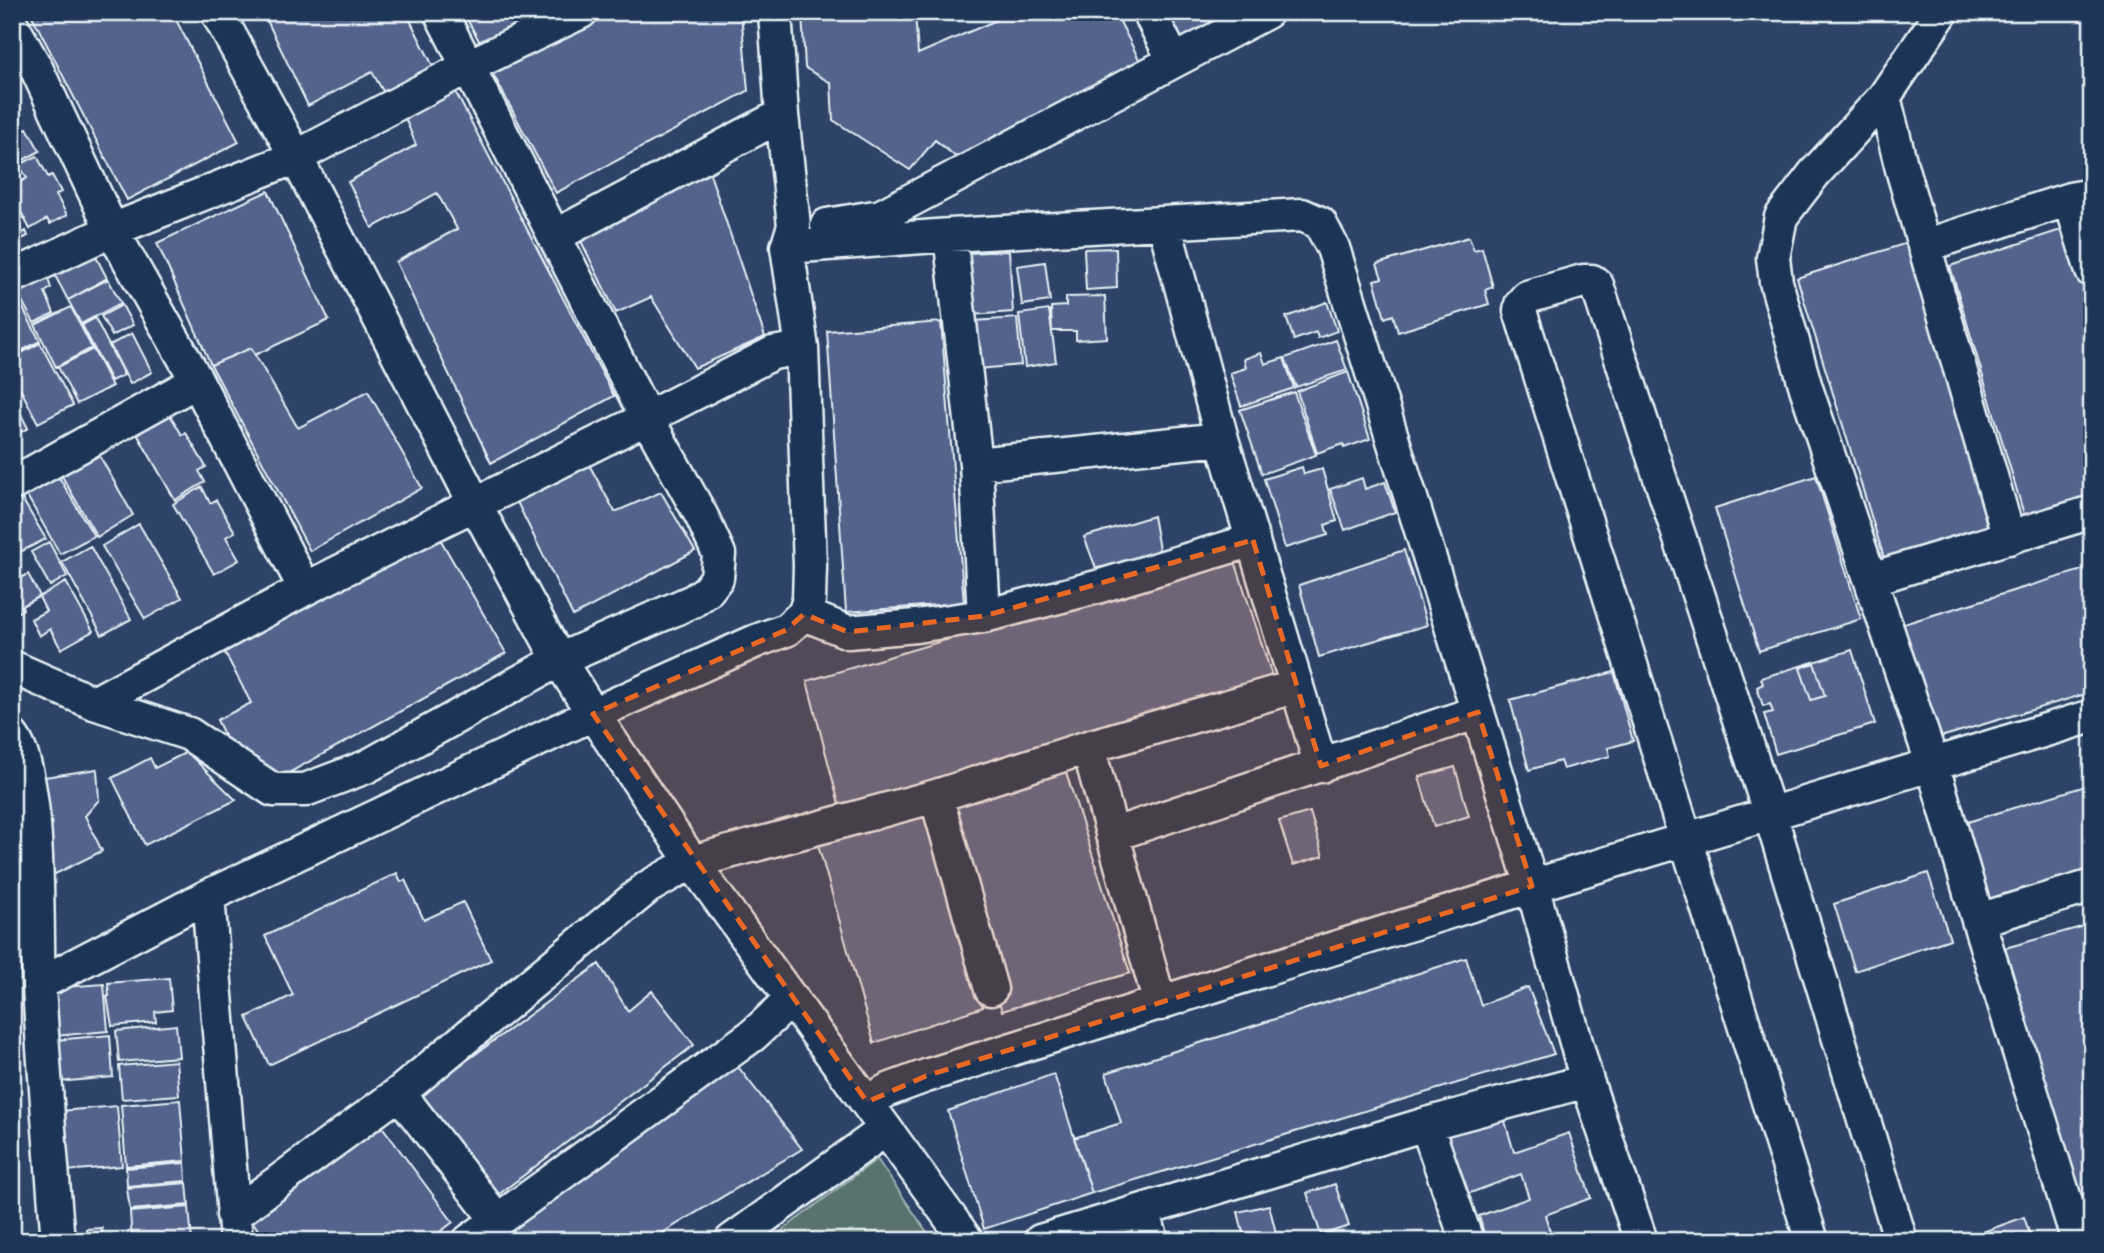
<svg xmlns="http://www.w3.org/2000/svg" width="2104" height="1253" font-family="'Gochi Hand',sans-serif">
<style>
.green{fill:#59726e;stroke:#a0b2b3;stroke-width:2}
.building{fill:#53648c;stroke:#e8f1f8;stroke-width:2;fill-rule:evenodd}
.lines{fill:none;stroke-linecap:round;stroke-linejoin:round}
.minor-casing{stroke:#e8f1f8;stroke-width:37}
.minor{stroke:#1d3557;stroke-width:32}
.marked{fill:#e86824;fill-opacity:0.2;stroke:#e86824;stroke-width:5;stroke-dasharray:14 9;stroke-linejoin:round}
</style>
<rect width="100%" height="100%" fill="#2d4367"/>
<filter id="ink" filterUnits="userSpaceOnUse"><feTurbulence type="fractalNoise" baseFrequency=".0143" numOctaves="2"/><feDisplacementMap in="SourceGraphic" scale="14" xChannelSelector="R" yChannelSelector="G"/><feConvolveMatrix kernelMatrix="1 2 1 2 8 2 1 2 1" color-interpolation-filters="sRGB"/></filter>
<g filter="url(#ink)">
<!-- green -->
<path class="green" d="M877 1159 933 1241H768Z"/>
<!-- building -->
<path class="building" d="M30 12H172L239 142 127 200Z
M263 12H406L435 70 387 98 372 72 308 106Z
M463 12H558L483 48Z
M614 12H741L748 91 556 193 493 74Z
M802 12H915L918 54 1015 12H1115L1144 69 966 165 935 140 910 170 833 120 831 83 805 68Z
M1164 12H1251L1182 50Z
M455 91 614 396 491 463 396 262 457 229 437 193 372 228 348 182 416 145 404 115Z
M12 108 24 130 27 128 40 151 12 166Z
M37 156 48 177 52 175 61 192 56 195 67 215 50 224 47 219 30 229 12 195V186L27 178 19 165Z
M707 165 765 337 695 368 651 297 616 313 581 241Z
M268 191 329 320 255 355 251 348 211 365 157 243Z
M12 216 21 234 26 231 28 236 12 244Z
M2067 228 2092 309V519L2031 538 1950 266Z
M1469 237 1474 250 1482 248 1493 287 1485 290 1489 304 1398 332 1393 315 1385 318 1374 280 1382 278 1377 264Z
M1907 243 1955 405 2001 544 1890 577 1797 278Z
M1116 248 1117 288 1086 290 1084 249Z
M92 249 107 278 68 300 52 270Z
M1009 251 1013 312 971 315 967 253Z
M1045 262 1050 301 1022 305 1017 266Z
M46 273 51 288 45 292 54 313 34 323 15 288Z
M108 279 121 303 81 324 68 300Z
M13 289 40 341 12 356Z
M1105 296 1107 338 1076 340V331H1052L1051 307 1066 306V297Z
M1327 302 1337 331 1318 338 1316 332 1294 340 1286 317Z
M122 305 133 325 112 336 101 316Z
M71 307 92 348 56 367 35 325Z
M1049 310 1056 362 1025 367 1019 314Z
M95 318 124 375 111 381 82 325Z
M1017 318 1021 365 978 369 974 321Z
M941 322 964 603 846 612 827 331Z
M132 333 152 372 130 384 110 345Z
M1336 340 1347 370 1296 387 1285 358Z
M40 343 73 405 38 423 12 373V358Z
M251 348 298 428 368 391 422 488 310 551 211 365Z
M93 349 112 386 77 404 58 367Z
M1261 353 1265 364 1284 358 1294 388 1241 406 1230 373 1246 368 1244 359Z
M1348 372 1370 439 1344 448 1343 444 1317 453 1297 391Z
M1294 392 1316 455 1262 474 1240 410Z
M12 397 28 428 12 437Z
M169 413 182 435 186 433 206 467 199 471 205 482 175 500 136 432Z
M93 444 133 515 97 537 56 466Z
M587 461 615 512 661 492 695 551 573 616 515 498Z
M1302 467 1304 474 1322 469 1337 521 1325 525 1328 535 1285 548 1264 479Z
M54 469 94 536 60 554 22 487Z
M1816 476 1861 619 1759 651 1715 508Z
M1362 478 1365 489 1385 482 1395 512 1345 530 1330 489Z
M15 487 46 539 14 555 12 552V488Z
M202 487 210 503 216 500 235 532 226 537 239 560 214 574 173 504Z
M1153 516 1161 560 1117 577 1109 566 1096 568 1084 537Z
M139 524 182 598 145 619 102 546Z
M439 537 506 653 276 780 237 762 217 720 251 703 222 647Z
M49 542 67 576 50 586 31 552Z
M90 546 131 619 102 635 62 562Z
M1404 550 1427 625 1319 657 1299 585Z
M1233 555 1273 679 840 808 807 681Z
M2092 567V692L1934 739 1900 625Z
M28 574 40 596 22 606 23 609 12 616V582Z
M66 582 93 631 61 649 50 629 39 636 31 619 46 611 39 597Z
M1852 650 1875 724 1776 754 1764 714 1773 712 1770 704 1763 706 1757 687 1763 684 1761 678ZM1814 663 1825 696 1811 700 1800 668Z
M1814 663 1825 696 1811 700 1800 668Z
M1614 672 1633 741 1608 748 1610 756 1563 769 1560 761 1529 770 1510 700Z
M187 752 236 800 145 845 112 778 150 758 155 768Z
M1064 766 1130 973 1002 1011 939 807Z
M1455 767 1469 816 1434 827 1419 777Z
M97 769 99 800 85 816 102 851 43 880 38 778Z
M2092 784V897L1993 928 1961 824Z
M921 800 983 1007 874 1043 815 834Z
M1310 812 1323 856 1293 865 1279 821Z
M397 873 401 882 405 880 424 920 463 902 491 960 269 1065 247 1017 293 995 265 936Z
M1928 873 1950 939 1855 971 1834 904Z
M2092 924V1215L2087 1217 2005 948Z
M1466 958 1481 1005 1528 987 1554 1054 1092 1193 1074 1138 1121 1123 1106 1073Z
M599 964 628 1011 652 991 694 1045 485 1205 407 1104Z
M169 978 172 1010 155 1012 156 1022 112 1026 107 996H109L108 983Z
M104 984 108 1031 55 1036 50 988Z
M176 1025 179 1057 119 1062 116 1031Z
M110 1035 113 1077 58 1082 55 1040Z
M732 1059 802 1149 649 1241H491Z
M176 1061 179 1095 122 1099 119 1066Z
M1054 1074 1092 1193 984 1229 948 1111Z
M180 1100 185 1161 126 1166 121 1105Z
M117 1106 122 1166 66 1171 61 1111Z
M1502 1111 1514 1152 1569 1133 1591 1198 1545 1215 1553 1241H1486L1479 1216 1529 1198 1521 1174 1465 1195 1447 1130Z
M381 1125 453 1222 428 1241H266L252 1221Z
M185 1163 186 1181 127 1186 126 1168Z
M187 1183 189 1205 130 1210 127 1188Z
M1335 1184 1349 1226 1321 1235 1307 1193Z
M1269 1205 1278 1241H1245L1238 1212Z
M189 1207 192 1241H132L130 1212Z
M2024 1217 2032 1241H1958Z
M102 1228 103 1239 110 1241H79L78 1234 87 1233 86 1229Z"/>
<g class="lines">
<defs>
<path id="minor" d="M217 12 296 157 475 504 559 660 593 714 692 862 967 1241
M1149 12 1174 61
M1942 12 1884 97 1814 174 1781 217 1773 258 1776 282 1806 388 1932 763 1978 920 2078 1241
M12 25 37 70 112 230 197 381 305 589
M1884 97 1902 169 2009 538
M2070 199 2092 271
M1164 223 1222 439 1321 766
M827 225 881 216 1267 12
M950 235 976 464 984 616
M555 236 782 115
M1924 246 2070 199 2092 195
M787 247 950 235 1302 215 1320 223 1333 248 1532 886 1587 1081 1641 1241
M12 277 112 230 296 157 469 66 581 12
M976 464 1222 439
M12 484 197 381
M1871 579 2092 512
M804 614 848 632 916 626 984 616 1097 587 1253 540
M12 667 94 703 189 734 273 790H305L366 767 559 660 693 601 707 591 717 578 719 554 702 517 647 418 440 12
M94 703 305 589 647 418 773 353 802 348
M12 736C43 774 36 932 39 987 44 1071 51 1156 58 1241
M1088 747 1160 1004
M936 796 991 989
M1112 835 1478 712
M208 896 236 1241
M1978 920 2092 886
M39 984 208 896 593 714 756 641 786 630 804 614 809 600 810 566 802 348 787 247 794 226 782 115 775 12
M399 1093 497 1220
M867 1102 888 1090 926 1076 1532 886 2092 716
M1426 1124 1467 1241
M233 1215 399 1093 648 887 692 862 936 796 1088 747 1297 686
M469 1241 753 1035 792 999
M731 1241 886 1129
M1040 1241 1143 1210
M1152 1241 1143 1210 1426 1124 1587 1081
M1812 1241 1520 311 1521 304 1527 297 1583 281H1592L1597 285 1770 814 1901 1241"/>
</defs>
<!-- minor casing -->
<use href="#minor" class="minor-casing"/>
<!-- minor -->
<use href="#minor" class="minor"/>
</g>
</g>
<!-- marked area -->
<path class="marked" d="M1253 540 1321 766 1478 712 1532 886 926 1076 867 1102 593 714 786 630 804 614 848 632 984 616Z"/>
<!-- margin -->
<rect width="2104" height="1253" fill="none" stroke="#1d3557" stroke-width="42"/>
<rect x="21" y="21" width="2062" height="1211" fill="none" stroke="#e8f1f8" stroke-width="2.5" filter="url(#ink)"/>
</svg>
